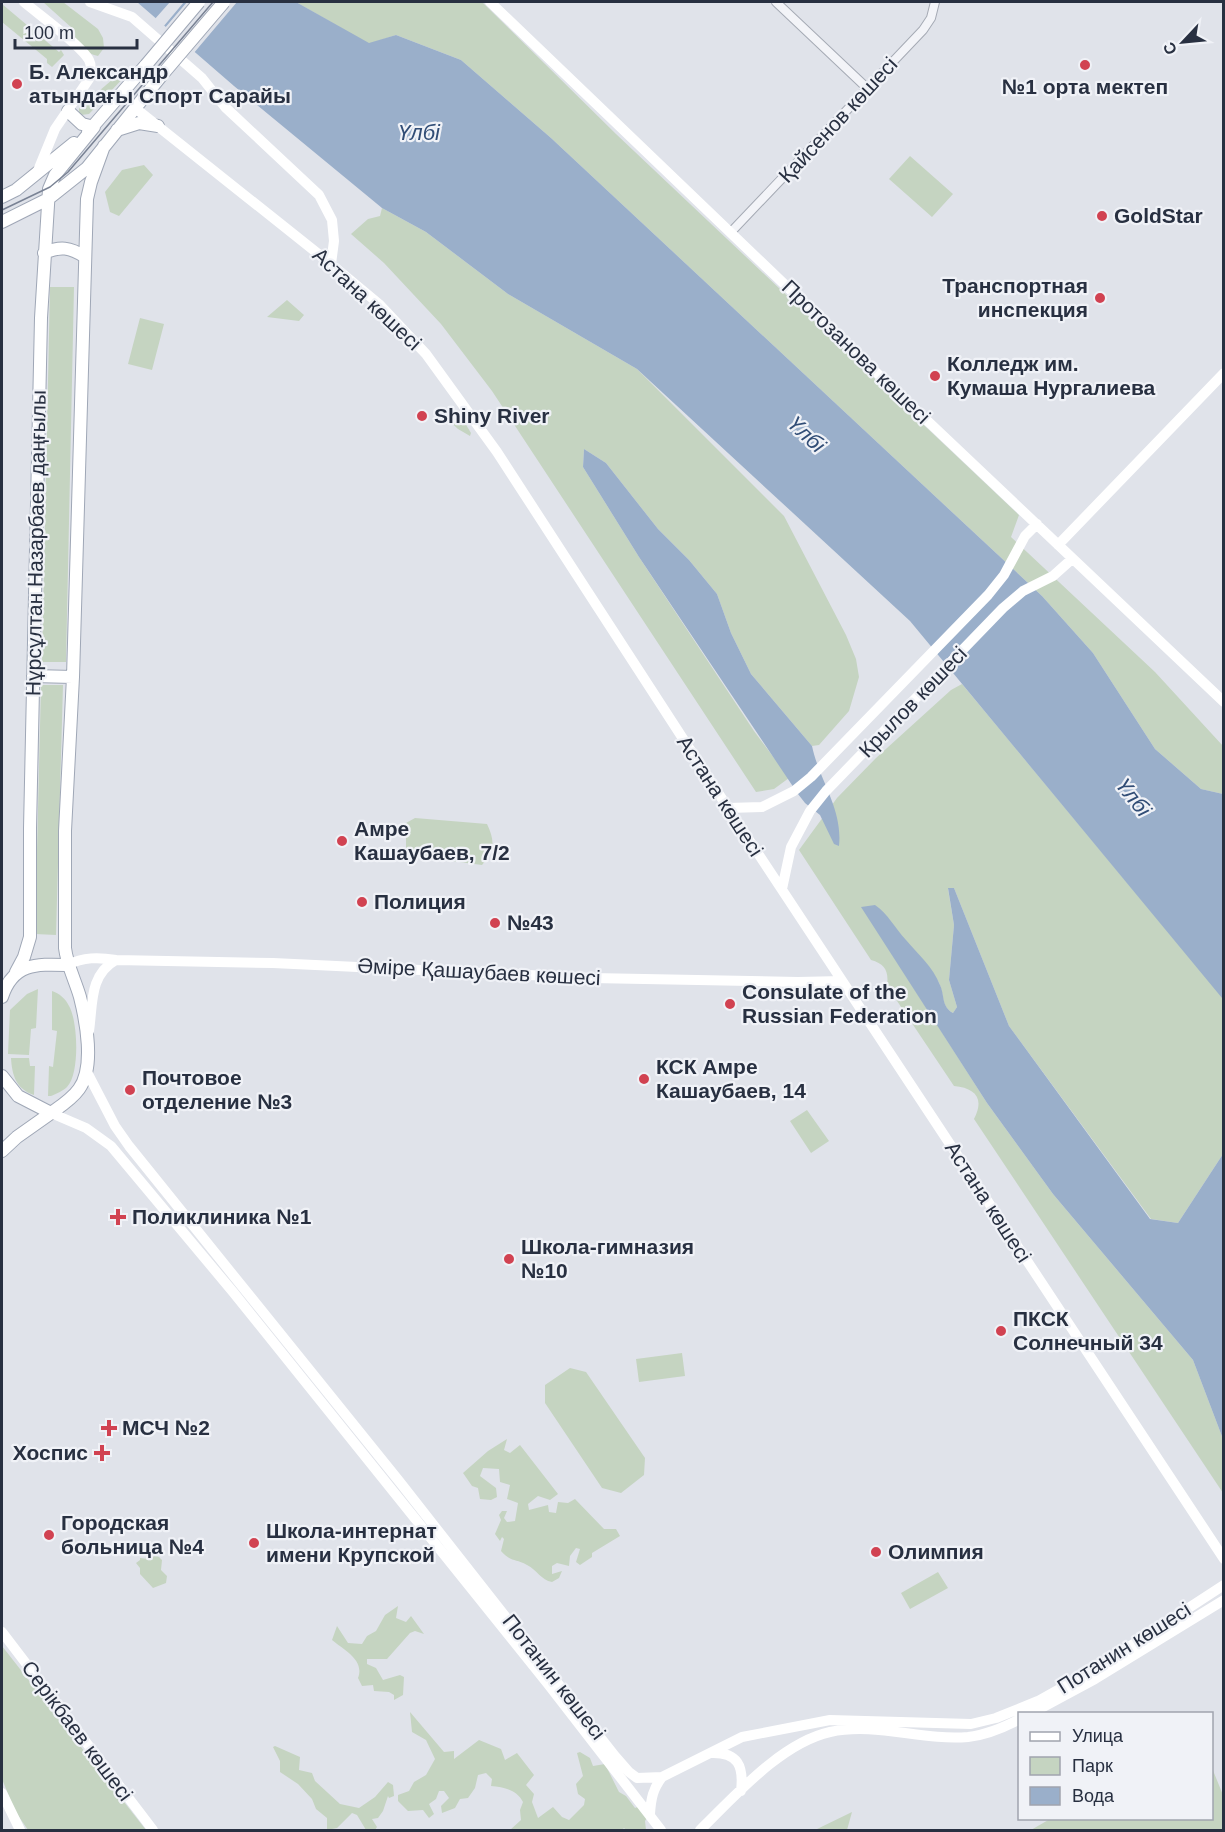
<svg xmlns="http://www.w3.org/2000/svg" width="1225" height="1832" font-family="Helvetica,sans-serif">
<style>
.green{fill:#c5d4c1}
.water{fill:#9aafca}
.pier{fill:#e0e3ea}
.lines{fill:none;stroke-linecap:round;stroke-linejoin:round}
.street-casing{stroke:#a5aab4;stroke-width:10}
.primary-casing{stroke:#9fa7b6;stroke-width:14}
.street{stroke:#f3f4f8;stroke-width:8}
.secondary{stroke:#fff;stroke-width:10}
.primary{stroke:#fff;stroke-width:12}
.tram{stroke:#798294;stroke-width:1.5}
.primary-bridge-casing{stroke:#9fa7b6;stroke-width:14;stroke-linecap:butt}
.primary-bridge{stroke:#fff;stroke-width:12}
.poi-dot{fill:#d14251;stroke:#f0f2f7;stroke-width:2}
.labels{text-anchor:middle;stroke-width:4.5;stroke-linejoin:round;paint-order:stroke}
.poi-label{font-size:21px;font-weight:bold;fill:#283041;stroke:#f0f2f7;text-anchor:start}
.street-label{font-size:21px;fill:#283041;stroke:#f0f2f7}
.water-label{font-size:22px;font-style:italic;fill:#314d76;stroke:#f0f2f7}
</style>
<rect width="100%" height="100%" fill="#e0e3ea"/>
<!-- green -->
<path class="green" d="M43 2H63L98 29 103 38 104 48 98 56C85 54 78 43 71 33L73 29Z
M296 2H482L616 134 1019 515 1011 537 1155 672 1223 746V794L1201 789 1155 749 1093 653 1042 596 551 138 461 60 396 35 369 44Z
M2 4 59 52 61 50 64 55 52 67 47 63V59L2 22Z
M126 68 131 70 89 114 81 115 79 113V108Z
M910 156 953 194 932 217 889 179Z
M144 165 153 175 119 216 110 212 105 192 122 170Z
M382 208 426 232 508 294 637 369 784 516 846 635 856 659 859 677 849 711 819 745 812 746 751 674 731 633 717 594 689 560 658 529 606 463 584 449 583 467 639 557 754 731 789 778 774 789 756 792 492 391 441 324 384 263 351 234 368 219 380 216Z
M50 287H74L66 662H42Z
M287 300 304 315 299 321 267 317Z
M140 318 164 324 152 370 128 364Z
M457 410 471 433 470 436 458 429 445 417V412L451 415Z
M962 684 1223 998V1154L1178 1223 1151 1219 1009 1026 954 888 948 889 954 925 949 980 957 1007 953 1013C940 1006 945 993 938 981 917 948 893 930 862 907L987 1103 1053 1194 1193 1360 1223 1439V1493L974 1119C985 1098 975 1088 954 1086L887 986C889 971 885 964 871 960L799 850 837 798 876 758 951 690Z
M41 685H63L56 935 35 934Z
M415 818 487 824C495 841 495 850 482 865L414 856 406 848V823Z
M38 989 36 1028 31 1029 29 1055 8 1054 10 1010 27 994Z
M52 991C59 993 66 999 69 1006 78 1021 80 1074 67 1087 63 1091 56 1094 51 1096H48L49 1066 53 1067 57 1031 52 1030Z
M11 1058H29L30 1066H35L34 1095C16 1089 12 1075 11 1058Z
M807 1110 829 1141 811 1153 790 1121Z
M682 1353 685 1376 639 1382 636 1359Z
M570 1368 586 1372 645 1458 644 1475 621 1493 602 1488 545 1403V1385Z
M507 1439 504 1450 510 1453 520 1445 558 1494 550 1500 538 1496 528 1504 529 1510 548 1505 549 1512 556 1513 558 1502 568 1503 575 1499 604 1529H616L620 1536 592 1553V1557L580 1565 576 1562 580 1549 576 1548 570 1556 569 1566 557 1563 552 1566V1574L562 1571 559 1578 552 1582C541 1580 537 1570 527 1565 515 1558 512 1563 501 1551L504 1539 502 1537 500 1541 495 1534 501 1520 499 1515 502 1511H507L504 1518 507 1522 515 1521 518 1503 507 1499 510 1485 500 1482 499 1469 483 1468 480 1476 496 1488 497 1497 491 1500 480 1499 478 1488 472 1486 463 1473 488 1451Z
M155 1556 159 1557 162 1560 161 1570 167 1576 166 1583 153 1588 140 1574V1568L136 1563 140 1560V1558L148 1559Z
M938 1572 948 1588 910 1609 901 1593Z
M398 1606 396 1618 406 1622 411 1616 424 1634 415 1631 410 1633 387 1659H367V1664L376 1668 383 1680 400 1675 404 1677 403 1695 394 1700V1695L389 1692 374 1691 373 1685 362 1686 358 1678C365 1660 344 1650 332 1640L337 1626 348 1643 362 1644 367 1636 376 1631 385 1615Z
M2 1646 146 1830H28L15 1811 2 1779Z
M410 1712 444 1752 454 1751V1759L479 1740 501 1749 505 1760 517 1753 534 1775 526 1785 534 1794 532 1802 538 1818 553 1807 562 1817 569 1820 584 1805 585 1799 578 1794 576 1784 583 1776 577 1753 580 1752 590 1758 593 1766 605 1764 619 1792 626 1796 635 1808 640 1806 649 1815 645 1821 646 1830H626L624 1828 622 1830H510L521 1820 520 1810 523 1802C517 1790 504 1787 491 1786L492 1779 486 1773 478 1775 475 1788 468 1798 460 1799 455 1808 442 1813 441 1806 449 1798 444 1791H439L436 1799 429 1804 434 1814 429 1818 423 1810 408 1811 398 1801V1795L409 1791 414 1782 426 1775 435 1759 426 1740 412 1732Z
M275 1746 300 1757 299 1770 312 1773 315 1781 340 1804 359 1808 375 1797 388 1782 393 1785 394 1796 389 1798 388 1796 383 1811 378 1818 372 1819 377 1827 375 1830H366L357 1815 352 1813 337 1828 327 1830V1818L316 1809 312 1799 298 1784 280 1772V1761L273 1747Z
M1212 1768 1223 1795V1830H1031L1050 1819 1212 1818Z
M852 1812 847 1830H815Z"/>
<!-- water -->
<path class="water" d="M137 2H296L369 43 396 35 461 60 551 138 1042 596 1093 653 1155 749 1201 789 1223 794V1024L1222 998 910 621 637 369 508 294 426 232 382 208 234 86Z
M584 449 606 463 658 529 689 560 717 594 731 633 751 674 812 746C819 780 843 809 839 846L834 844 820 815 805 803 798 794 639 557 583 467Z
M948 888H954L1009 1026 1150 1219 1178 1223 1223 1154V1439L1193 1360 1053 1194 987 1103 861 907 875 905C888 914 895 928 906 940 918 954 933 967 940 985 945 996 941 1006 953 1013L957 1007 949 980 954 925Z"/>
<!-- pier -->
<path class="pier" d="M170 2H184L163 27 154 20Z
M187 2H237L193 54 164 29Z"/>
<g class="lines">
<defs>
<path id="street" d="M776 2 868 89
M731 232 923 30 931 18 935 2"/>
<path id="primary" d="M117 130 139 123 158 126
M88 132 146 65
M2 197 16 190 74 143
M2 222 48 199 87 168 161 76
M44 253C60 246 70 247 85 257
M33 676 73 677
M16 972 24 957 30 937V828L41 318 49 189 55 175 94 127 82 124 68 111
M2 997C13 963 36 964 67 965
M2 1076 18 1096 51 1113C61 1106 72 1099 79 1089 95 1067 86 1021 80 997 75 980 67 965 65 948V831L73 677 87 199 91 182 104 146
M2 1151 17 1137 51 1113"/>
</defs>
<!-- street casing -->
<use href="#street" class="street-casing"/>
<!-- primary casing -->
<use href="#primary" class="primary-casing"/>
<!-- street -->
<use href="#street" class="street"/>
<!-- secondary -->
<path class="secondary" d="M24 2C38 14 81 45 89 60 92 66 91 72 89 79L55 129 37 173
M90 2 132 17 202 78 225 107 319 195 332 220 334 241 331 264
M490 2 878 374 1224 702
M135 108 331 264 379 304 426 354 497 452 728 808 1224 1559
M1058 545 1224 373
M728 808 762 807 794 791 811 777 988 595 1004 575 1025 536 1037 524
M782 889 791 847 810 811 826 791 1003 608 1023 591 1053 576 1072 559
M67 965C84 957 98 957 116 960L273 963 591 978 798 982 842 981
M89 1031C93 1004 89 975 116 960
M87 1072 115 1126 129 1146 399 1481 615 1756 629 1772 637 1778 662 1777 742 1737 830 1720 971 1724 996 1718 1038 1701 1095 1669 1224 1585
M51 1113 86 1128 111 1146 233 1292 548 1684 661 1830
M2 1632 153 1830
M1030 1714 1095 1679 1224 1600
M711 1753C738 1752 744 1766 741 1791
M2 1793 20 1830
M650 1814C651 1798 653 1789 662 1777
M700 1830C735 1796 781 1743 830 1732 876 1722 922 1741 968 1737 986 1735 1003 1728 1020 1719"/>
<!-- primary -->
<use href="#primary" class="primary"/>
<!-- tram -->
<path class="tram" d="M2 210 50 187 68 172 213 2"/>
<defs>
<path id="primary-bridge" d="M146 65 199 2
M161 76 224 2"/>
</defs>
<!-- primary-bridge casing -->
<use href="#primary-bridge" class="primary-bridge-casing"/>
<!-- primary-bridge -->
<use href="#primary-bridge" class="primary-bridge"/>
</g>
<!-- markers -->
<g class="poi-dot">
<circle cx="1085" cy="65" r="6"/>
<circle cx="17" cy="84" r="6"/>
<circle cx="1102" cy="216" r="6"/>
<circle cx="1100" cy="298" r="6"/>
<circle cx="935" cy="376" r="6"/>
<circle cx="422" cy="416" r="6"/>
<circle cx="342" cy="841" r="6"/>
<circle cx="362" cy="902" r="6"/>
<circle cx="495" cy="923" r="6"/>
<circle cx="730" cy="1004" r="6"/>
<circle cx="644" cy="1079" r="6"/>
<circle cx="130" cy="1090" r="6"/>
<path d="M115 1208h6v6h6v6h-6v6h-6v-6h-6v-6h6z"/>
<circle cx="509" cy="1259" r="6"/>
<circle cx="1001" cy="1331" r="6"/>
<path d="M106 1419h6v6h6v6h-6v6h-6v-6h-6v-6h6z"/>
<path d="M99 1444h6v6h6v6h-6v6h-6v-6h-6v-6h6z"/>
<circle cx="49" cy="1535" r="6"/>
<circle cx="254" cy="1543" r="6"/>
<circle cx="876" cy="1552" r="6"/>
</g>
<g class="labels">
<!-- poi labels -->
<g class="poi-label">
<text x="29" y="79">Б. Александр<tspan x="29" dy="24">атындағы Спорт Сарайы</tspan></text>
<text x="1085" y="94" text-anchor="middle">№1 орта мектеп</text>
<text x="1114" y="223">GoldStar</text>
<text x="1088" y="293" text-anchor="end">Транспортная<tspan x="1088" dy="24">инспекция</tspan></text>
<text x="947" y="371">Колледж им.<tspan x="947" dy="24">Кумаша Нургалиева</tspan></text>
<text x="434" y="423">Shiny River</text>
<text x="354" y="836">Амре<tspan x="354" dy="24">Кашаубаев, 7/2</tspan></text>
<text x="374" y="909">Полиция</text>
<text x="507" y="930">№43</text>
<text x="742" y="999">Consulate of the<tspan x="742" dy="24">Russian Federation</tspan></text>
<text x="656" y="1074">КСК Амре<tspan x="656" dy="24">Кашаубаев, 14</tspan></text>
<text x="142" y="1085">Почтовое<tspan x="142" dy="24">отделение №3</tspan></text>
<text x="132" y="1224">Поликлиника №1</text>
<text x="521" y="1254">Школа-гимназия<tspan x="521" dy="24">№10</tspan></text>
<text x="1013" y="1326">ПКСК<tspan x="1013" dy="24">Солнечный 34</tspan></text>
<text x="122" y="1435">МСЧ №2</text>
<text x="88" y="1460" text-anchor="end">Хоспис</text>
<text x="61" y="1530">Городская<tspan x="61" dy="24">больница №4</tspan></text>
<text x="266" y="1538">Школа-интернат<tspan x="266" dy="24">имени Крупской</tspan></text>
<text x="888" y="1559">Олимпия</text>
</g>
<!-- street labels -->
<g class="street-label">
<text transform="translate(838 120) rotate(-47)" y="7">Қайсенов көшесі</text>
<text transform="translate(367 299) rotate(43)" y="7">Астана көшесі</text>
<text transform="translate(856 352) rotate(44)" y="7">Протозанова көшесі</text>
<text transform="translate(36 543) rotate(-89)" y="7">Нұрсұлтан Назарбаев даңғылы</text>
<text transform="translate(913 702) rotate(-46)" y="7">Крылов көшесі</text>
<text transform="translate(720 796) rotate(57)" y="7">Астана көшесі</text>
<text transform="translate(479 972) rotate(3)" y="7">Әміре Қашаубаев көшесі</text>
<text transform="translate(988 1202) rotate(57)" y="7">Астана көшесі</text>
<text transform="translate(1124 1648) rotate(-32)" y="7">Потанин көшесі</text>
<text transform="translate(554 1677) rotate(52)" y="7">Потанин көшесі</text>
<text transform="translate(77 1731) rotate(53)" y="7">Серікбаев көшесі</text>
</g>
<!-- water labels -->
<g class="water-label">
<text x="419" y="140">Үлбі</text>
<text transform="translate(807 434) rotate(43)" y="8">Үлбі</text>
<text transform="translate(1134 797) rotate(52)" y="8">Үлбі</text>
</g>
</g>
<!-- border -->
<rect width="1225" height="1832" fill="none" stroke="#283041" stroke-width="6"/>
<!-- legend -->
<rect x="1018" y="1712" width="195" height="108" fill="#f0f2f7" stroke="#a0a4ae" stroke-width="1.5"/>
<rect x="1030" y="1732" width="30" height="9" fill="#ffffff" stroke="#a0a4ae" stroke-width="1.5"/>
<text x="1072" y="1742" font-size="18" fill="#283041">Улица</text>
<rect x="1030" y="1757" width="30" height="18" fill="#c5d4c1" stroke="#a0a4ae" stroke-width="1.5"/>
<text x="1072" y="1772" font-size="18" fill="#283041">Парк</text>
<rect x="1030" y="1787" width="30" height="18" fill="#9aafca" stroke="#a0a4ae" stroke-width="1.5"/>
<text x="1072" y="1802" font-size="18" fill="#283041">Вода</text>
<!-- north arrow -->
<g transform="translate(1183 42) rotate(244)" stroke="#f0f2f7" stroke-width="4.5" paint-order="stroke">
<path d="M0-4.5L10 22L0 15L-10 22Z" fill="#283041"/>
<text y="-9" font-size="16" font-weight="bold" text-anchor="middle" fill="#283041">С</text>
</g>
<!-- scale -->
<path d="M15 39v9h122v-9" fill="none" stroke="#283041" stroke-width="3"/>
<text x="24" y="39" font-size="18" fill="#283041" stroke="#f0f2f7" stroke-width="4.5" paint-order="stroke">100 m</text>
</svg>
